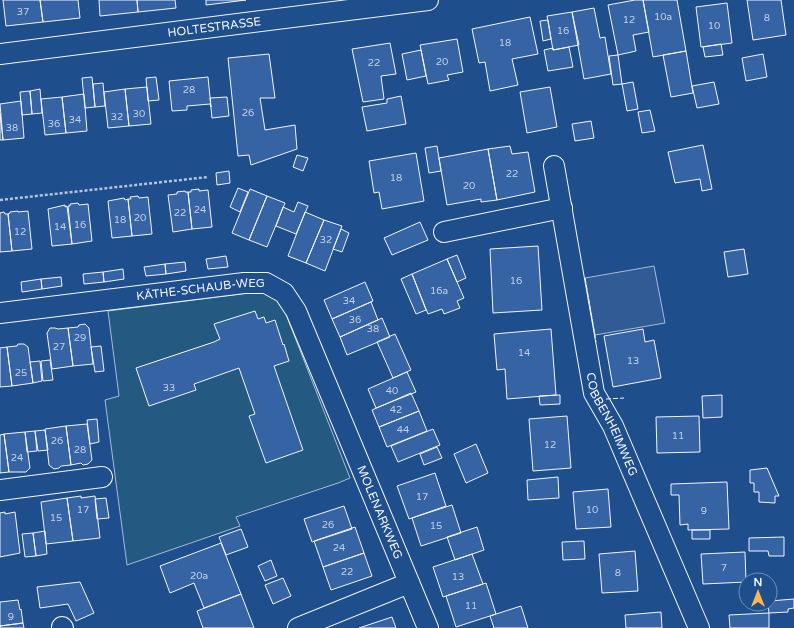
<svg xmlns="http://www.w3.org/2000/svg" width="794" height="628" font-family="'Varela Round',sans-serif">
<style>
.green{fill:#245a82;stroke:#a8bbd7}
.parking{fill:#305b95;stroke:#a8bbd7}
.building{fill:#3563a3;stroke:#f2f6ff}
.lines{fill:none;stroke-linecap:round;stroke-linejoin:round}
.street-casing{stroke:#f2f6ff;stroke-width:22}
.path{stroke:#b3c4dc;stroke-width:2.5;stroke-dasharray:3 2;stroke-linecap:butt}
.street{stroke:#1f4e8c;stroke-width:20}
.fence{stroke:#f2f6ff;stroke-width:1;stroke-dasharray:5 2;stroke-linecap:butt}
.labels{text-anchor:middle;stroke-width:3;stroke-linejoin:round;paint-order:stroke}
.number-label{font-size:10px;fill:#c3d1e8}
.street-label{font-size:12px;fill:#f2f6ff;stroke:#1f4e8c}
</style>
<rect width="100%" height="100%" fill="#1f4e8c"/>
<!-- green -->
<path class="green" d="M264 291 280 299 350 478 338 483 236 517 240 526 127 565 105 400 119 396 108 311Z"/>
<!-- parking -->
<path class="parking" d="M654 266 665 323 595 335 585 278Z"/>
<!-- building -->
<path class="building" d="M3 0H40L43 22 6 26Z
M40 0H78L80 18 43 22Z
M99 0H137L138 12 100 16Z
M137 0H175L176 8 138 12Z
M206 0H246L206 5Z
M635 0H643L649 32 633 35 636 51 618 55 608 5Z
M643 0H677L686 51 653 57Z
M747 0H781L786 35 753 40Z
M727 3 732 43 701 47 696 7Z
M594 8 600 38 605 37 611 74 584 79 572 12Z
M572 12 579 45 553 50 547 16Z
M530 17 538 54 512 59 518 85 490 91 485 62 479 63 472 29Z
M548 20 551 39 543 41 540 21Z
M457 39 463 72 447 75 449 80 428 84 420 45Z
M390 43 396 74 381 76 384 99 363 102 352 49Z
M721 44 723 55 705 57 703 47Z
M569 47 573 67 548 71 544 50 553 48V50Z
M421 50 426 76 407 80 402 54Z
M686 51 693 93 671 97 663 55Z
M269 54 275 98H260L265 130 295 125 297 149 251 165 249 155 238 156 228 58Z
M763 54 767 77 746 81 742 58Z
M618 55 622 84 613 85 609 56Z
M92 77 95 107 85 108 82 78Z
M156 77 159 100 148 101 146 78Z
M208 77 211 107 210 104 187 106V110L172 111 169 81Z
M633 82 638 109 627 111 622 84Z
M714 82 719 104 697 108 692 86Z
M103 83 105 106 95 107 93 84Z
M147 87 151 124 129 126 125 89Z
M550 87 557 127 527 133 520 92Z
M40 89 42 113 32 114 30 91Z
M125 89 129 126 108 128 104 92Z
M30 91 32 114 22 115 20 92Z
M84 94 87 131 66 133 62 97Z
M401 96 406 124 367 131 362 107 387 103V99Z
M62 97 66 133 45 135 41 99Z
M227 97 229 116 212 118 210 98Z
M21 101 24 138 3 140 0 104Z
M650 110 655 131 642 133 638 112Z
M0 113 3 140H0Z
M591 121 594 138 575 141 572 124Z
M703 145 712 189 702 191 700 179 675 183 668 152Z
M437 146 441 171 429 173 425 148Z
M510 146 512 154 528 152 535 192 497 200 488 149Z
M488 149 497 200 481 202V199L447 205 439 158Z
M416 153 424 201 382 209 379 192 374 193 369 161Z
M297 155 308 158 303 171 293 167Z
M229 171 230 183 217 185 216 173Z
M238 188 248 192 240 212 230 207Z
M199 189V191L208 190 212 227 192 229 188 192H191V190Z
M250 189 267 196 249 240 232 233Z
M185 191V192H188L192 229 173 232 168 195 177 194V192Z
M138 196 139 198 148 197 152 234 132 236 128 199H131L130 197Z
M267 196 285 203 267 247 249 240Z
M124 198 125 200 128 199 132 236 112 238 108 201Z
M298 202 308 206 296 234 276 226 283 207 294 212Z
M78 203 79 205 88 204 92 241 72 244 68 206H70V204Z
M65 205V207L67 206 72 244 52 246 48 209Z
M18 211V212L28 211 32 249 12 251 8 214 10 213V212Z
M4 212 5 214H8L12 251 0 252V213Z
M305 212 324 220 306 263 288 256Z
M324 220 342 226 325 271 306 263Z
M420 222 428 240 392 255 384 238Z
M341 229 349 233 342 252 333 249Z
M538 246 542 310 493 313 490 249Z
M744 249 748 274 728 277 724 252Z
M457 255 466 278 457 282 447 259Z
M226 256 228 267 208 269 206 259Z
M447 259 464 298 457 301 460 308 444 314 442 309 428 314 412 274Z
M185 262 186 271 166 274 165 264Z
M165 264 166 274 146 276 144 267Z
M123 269 124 279 104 282 103 272Z
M103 272 104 282 84 284 83 274Z
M412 274 426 310 416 314 401 279Z
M61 277 62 286 42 289 41 279Z
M41 279 42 289 22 292 21 282Z
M365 282 373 301 332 319 324 300Z
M371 302 378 320 340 337 332 319Z
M255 311 258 319 264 317 266 323 275 320 283 345 284 344 289 361 274 366 303 450 266 463 249 416 255 414 239 368 194 384 196 390 149 406 136 368 214 342 220 339 214 324Z
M382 318 390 337 347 355 340 337Z
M85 324 89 328 93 364 73 366 68 328 78 327 79 325Z
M50 328H55L58 329 68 328 73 366 52 369 47 333Z
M551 329 556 395 507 399 505 369 497 370 494 334Z
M643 329 645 342 654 340 661 378 613 387 604 336Z
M395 334 411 370 393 378 377 342Z
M18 344H24L28 347 33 383 12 386 7 347 17 346Z
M101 346 104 371 95 372 91 347Z
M7 347 12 386 0 387V348Z
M50 360 53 380 43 381 41 361Z
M40 361 42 381 33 383 30 362Z
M407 372 416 392 376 408 368 389Z
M411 393 419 411 379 427 372 410Z
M560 395V404L540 405 539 396Z
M722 395V417L703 418 702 396Z
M419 411 427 431 387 447 379 427Z
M567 416 571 468 533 471 529 419Z
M699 416 700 452 657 453 656 417Z
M97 419 99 442 90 444 87 420Z
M87 424 92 460 88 464 83 465 81 463 71 465 66 426Z
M66 426 71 465 61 466 59 468 54 469 49 465 45 429Z
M433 429 440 445 398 462 391 446Z
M45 430 48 450 38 451 35 431Z
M35 431 37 451 27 452 25 432Z
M25 432 30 468 26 472H9L4 434Z
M4 434 9 472 0 473V435Z
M476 444 488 473 466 483 454 454Z
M437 447 442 458 424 465 420 454Z
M767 468 779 496H775V503L759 502V492H754V483H750V470Z
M435 473 446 506 409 519 397 486Z
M558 477 559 498 528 500 527 480Z
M727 482 729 529 688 530V524L680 525 679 495H671V484Z
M608 489 611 527 576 529 573 492Z
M81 496V498L95 496 100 538 73 541 67 498Z
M67 498 73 541 46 544 41 502Z
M106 498 109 518 97 519 95 499Z
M452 505 461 533 421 546 412 518Z
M344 506 352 529 312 542 304 519Z
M5 512V514L15 512 20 553 0 557V513Z
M355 527 364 553 323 567 314 541Z
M477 527 484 550 455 560 447 537Z
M241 529 248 547 226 555 219 537Z
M692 530H710V539H692Z
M45 531 47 554 36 556 33 533Z
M33 533 36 556 25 557 22 534Z
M784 537V556H769L768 551H749V538Z
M584 541 585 559 563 560 562 542Z
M221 543 241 594 204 608 194 583 170 593 160 566Z
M635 551 638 591 602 593 599 554Z
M745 552 746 582 703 584 701 554Z
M364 553 372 576 331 590 323 567Z
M472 554 483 584 443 597 433 567Z
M271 560 277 576 265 581 258 566Z
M283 578 291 596 273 604 265 585Z
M80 582 94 613 76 621 68 604 40 608 37 587Z
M486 583 496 614 456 627 446 596Z
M241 594 254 628H203L197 611Z
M794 599V608L788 609V612L769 613 768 604H770V601Z
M18 600 20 610 21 609 23 623 0 626V602Z
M521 606 528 628H494L490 616Z
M661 612 662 628H626L625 615Z
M769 613V628H730L729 615Z
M392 617 396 628H359Z
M23 623 24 628H0V626Z"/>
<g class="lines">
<defs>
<g id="street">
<path id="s1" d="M0 54 428 0"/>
<path id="s2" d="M554 166 594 393 613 426 699 628"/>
<path d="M444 232 562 208"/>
<path id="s3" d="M0 313 244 283H266L284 293 296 311 428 628"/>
<path d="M0 490 102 477"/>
<path d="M62 627 63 628"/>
<path d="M298 628 409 583"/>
</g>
</defs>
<!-- street casing -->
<use href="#street" class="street-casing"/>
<!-- path -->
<path class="path" d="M0 200 208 177"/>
<!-- street -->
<use href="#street" class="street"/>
<!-- fence -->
<path class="fence" d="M585 278 596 342
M606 399 624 398"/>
</g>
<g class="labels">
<!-- number labels -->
<g class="number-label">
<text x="23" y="15">37</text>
<text x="663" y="20">10a</text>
<text x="767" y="21">8</text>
<text x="629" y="23">12</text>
<text x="714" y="29">10</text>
<text x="563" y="34">16</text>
<text x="505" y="46">18</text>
<text x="442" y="65">20</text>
<text x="374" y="66">22</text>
<text x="189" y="93">28</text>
<text x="248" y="116">26</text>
<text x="139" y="117">30</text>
<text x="117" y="120">32</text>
<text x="75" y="123">34</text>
<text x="54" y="127">36</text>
<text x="12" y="131">38</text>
<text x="512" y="177">22</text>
<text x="396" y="181">18</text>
<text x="469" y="189">20</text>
<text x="200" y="213">24</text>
<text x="180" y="216">22</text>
<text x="140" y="221">20</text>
<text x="120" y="223">18</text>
<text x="80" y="228">16</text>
<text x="60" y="230">14</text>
<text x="20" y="235">12</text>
<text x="326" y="243">32</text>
<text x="516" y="284">16</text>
<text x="439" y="294">16a</text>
<text x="349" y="304">34</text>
<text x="355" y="323">36</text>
<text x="373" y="332">38</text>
<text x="80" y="341">29</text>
<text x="59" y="350">27</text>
<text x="524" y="356">14</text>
<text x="633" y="364">13</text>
<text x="21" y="376">25</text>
<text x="169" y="391">33</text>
<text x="392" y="394">40</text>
<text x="396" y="413">42</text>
<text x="403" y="433">44</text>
<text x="678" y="439">11</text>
<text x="57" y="444">26</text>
<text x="550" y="448">12</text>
<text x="80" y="453">28</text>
<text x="17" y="461">24</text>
<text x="422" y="500">17</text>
<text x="83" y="513">17</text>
<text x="592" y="513">10</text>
<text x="704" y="514">9</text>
<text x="56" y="521">15</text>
<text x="328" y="528">26</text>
<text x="436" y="529">15</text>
<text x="339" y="551">24</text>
<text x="724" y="571">7</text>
<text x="347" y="575">22</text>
<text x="618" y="576">8</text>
<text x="199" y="579">20a</text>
<text x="458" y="580">13</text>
<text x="471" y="609">11</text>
<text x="11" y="620">9</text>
</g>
<!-- street labels -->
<g class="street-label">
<text dy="4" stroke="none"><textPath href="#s1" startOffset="216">HOLTESTRASSE</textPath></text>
<text dy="4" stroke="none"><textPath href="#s3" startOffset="202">KÄTHE-SCHAUB-WEG</textPath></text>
<text dy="4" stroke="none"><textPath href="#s2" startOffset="266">COBBENHEIMWEG</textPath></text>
<text dy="4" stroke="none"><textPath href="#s3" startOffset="528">MOLENARKWEG</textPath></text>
</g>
</g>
<!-- north arrow -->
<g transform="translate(758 592)"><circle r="19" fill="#1f4e8c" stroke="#7391ba"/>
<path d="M0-3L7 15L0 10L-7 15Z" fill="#ffb74d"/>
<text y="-6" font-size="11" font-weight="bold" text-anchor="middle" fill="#f2f6ff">N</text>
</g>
</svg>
